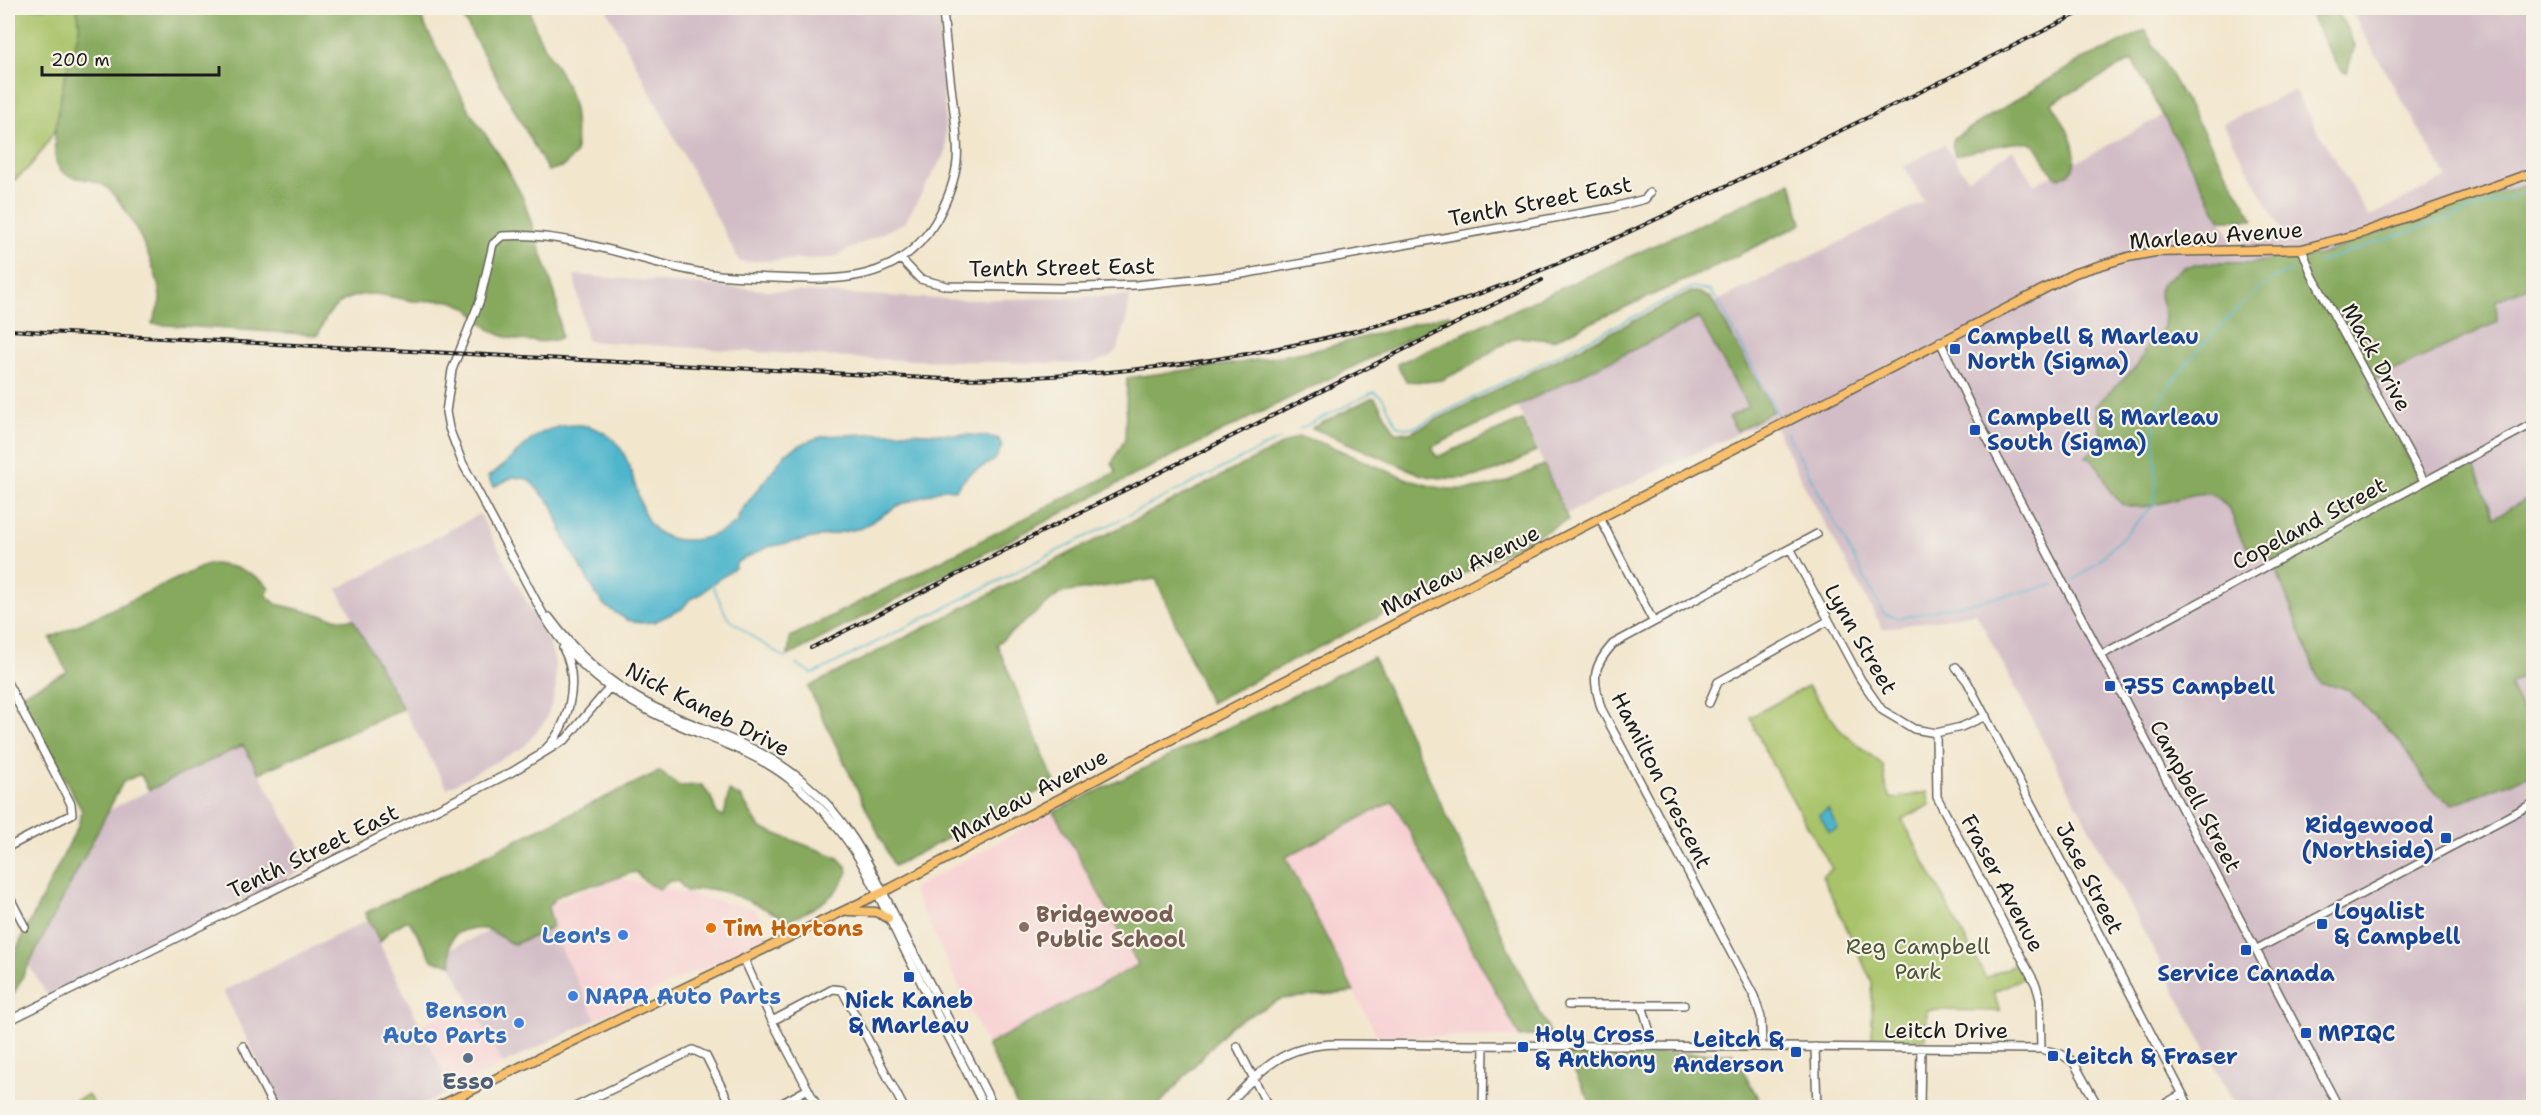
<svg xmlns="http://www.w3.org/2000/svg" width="2541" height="1115" font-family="'Shantell Sans',sans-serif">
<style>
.built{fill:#f7cfd2}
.industrial{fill:#d2bdc6}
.green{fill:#a8c369;stroke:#627042;stroke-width:1.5}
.forest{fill:#86a95d;stroke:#51623c;stroke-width:1.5}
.water{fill:#4eb5cc;stroke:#356874;stroke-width:1.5}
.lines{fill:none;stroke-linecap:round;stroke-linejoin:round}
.stream{stroke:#4eb5cc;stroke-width:1.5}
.minor-casing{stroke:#67635a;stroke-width:10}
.major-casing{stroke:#67635a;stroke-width:11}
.minor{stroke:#fff;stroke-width:7}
.major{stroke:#f8bf6c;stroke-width:8}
.rail-casing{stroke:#1c1c1c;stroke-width:4}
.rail{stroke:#f7f3e8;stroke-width:1.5;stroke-dasharray:4.5;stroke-linecap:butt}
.transit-dot{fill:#1a4fb4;stroke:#f7f3e8;stroke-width:2}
.education-dot{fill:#8d6e63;stroke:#f7f3e8;stroke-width:2}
.food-dot{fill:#e8710a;stroke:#f7f3e8;stroke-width:2}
.shop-dot{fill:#3f7fe0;stroke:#f7f3e8;stroke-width:2}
.service-dot{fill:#5c6f8a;stroke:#f7f3e8;stroke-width:2}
.labels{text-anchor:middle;stroke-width:4.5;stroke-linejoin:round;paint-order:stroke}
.street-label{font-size:22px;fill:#1c1c1c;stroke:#f7f3e8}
.transit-label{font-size:22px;font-weight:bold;fill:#164399;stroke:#f7f3e8;text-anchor:start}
.education-label{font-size:22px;font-weight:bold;fill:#785e54;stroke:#f7f3e8;text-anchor:start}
.food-label{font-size:22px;font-weight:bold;fill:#c56008;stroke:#f7f3e8;text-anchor:start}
.shop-label{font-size:22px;font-weight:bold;fill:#366cbe;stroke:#f7f3e8;text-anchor:end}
.park-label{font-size:22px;fill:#4d5637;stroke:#f7f3e8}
.service-label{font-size:22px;font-weight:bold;fill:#4e5e75;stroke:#f7f3e8}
</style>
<rect width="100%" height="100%" fill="#f7f3e8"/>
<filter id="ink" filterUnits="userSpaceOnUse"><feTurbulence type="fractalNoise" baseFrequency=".0167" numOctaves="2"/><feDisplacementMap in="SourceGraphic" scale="12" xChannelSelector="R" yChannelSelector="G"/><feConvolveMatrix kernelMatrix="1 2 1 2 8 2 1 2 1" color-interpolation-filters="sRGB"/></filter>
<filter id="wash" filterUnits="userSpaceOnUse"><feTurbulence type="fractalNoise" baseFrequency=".008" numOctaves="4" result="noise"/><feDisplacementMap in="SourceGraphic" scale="24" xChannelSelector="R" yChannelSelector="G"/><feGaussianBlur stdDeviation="1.35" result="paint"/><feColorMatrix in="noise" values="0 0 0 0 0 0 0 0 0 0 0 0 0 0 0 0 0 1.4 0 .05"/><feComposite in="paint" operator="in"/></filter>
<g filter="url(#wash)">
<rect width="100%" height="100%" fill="#f2e6cd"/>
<!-- built -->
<path class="built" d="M1394 801 1520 1037 1377 1036 1285 857Z
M1054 812 1138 965 987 1045 912 889Z
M617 878 754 909 769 936 596 1019 540 908Z
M470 1001 503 1064 452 1090 420 1025Z"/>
<!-- industrial -->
<path class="industrial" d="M606 8H940L946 151 905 222 832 258 740 262Z
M2349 8H2533V1107H2236L1976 613 1883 629 1806 489 1771 418 1566 514 1514 398 1924 202 1904 167 1944 144 1968 179 2013 150 2034 185 2164 115 2234 244 2284 235 2223 123 2294 91 2369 217 2447 178Z
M574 275 765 290 963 300 1130 296 1126 322 1118 348 1110 357 1090 364 869 359 587 341Z
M480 514 550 645 555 663 556 687 552 703 545 721 525 746 447 788 337 589Z
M244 745 310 866 48 996 28 964 109 810Z
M540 908 596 1019 503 1064 444 952Z
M368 920 452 1090 418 1107H281L223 991Z"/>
<!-- green -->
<path class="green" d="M8 8H82C79 37 78 66 70 95 63 121 33 173 8 183Z
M1808 686 1842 732 1883 765 1887 791 1892 799 1927 792 1930 805 1902 819 1986 978 2019 962 2027 976 1993 992 2000 1011 1927 1010 1926 1039 1872 1040V982L1822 876 1832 869 1766 753 1750 717Z
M88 1095 95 1107H62Z"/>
<!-- forest -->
<path class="forest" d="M76 8H416L470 112 502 159 523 198 556 297 561 337C549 346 507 340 494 332 478 323 476 309 454 302 442 298 426 302 413 301 399 299 385 294 372 294 342 294 327 310 318 335L152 324C155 316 160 306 160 298 159 269 127 201 103 185 88 175 65 183 57 164 49 144 64 76 71 56 77 39 83 25 76 8Z
M458 8H530C535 44 561 64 571 97 577 115 575 135 576 153L564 166 548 171Z
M2307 8H2336L2355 45 2347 72 2343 71 2335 62Z
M2145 30 2254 220H2221L2132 60 2052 103C2061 117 2084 154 2071 171 2068 175 2063 176 2059 178 2045 171 2045 154 2034 145 2022 136 1971 153 1955 155L1952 146 1954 138 2084 58 2108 49Z
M1791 182 1802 224 1703 272 1553 340 1517 337 1498 347 1472 365 1442 380 1424 382 1406 381 1397 364Z
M2533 182V286L2496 300 2497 322 2368 383 2421 481 2472 460 2494 518 2533 495V671L2510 684 2533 734V774L2453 804C2423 791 2417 762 2397 739 2381 722 2364 706 2348 690L2338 686 2320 684 2272 559C2265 556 2253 553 2247 547 2232 532 2239 507 2212 495 2194 487 2153 514 2126 505 2103 497 2107 465 2086 457L2102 440 2095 406 2138 365 2150 339 2160 333 2164 326 2165 316 2159 291 2162 284 2183 267 2208 263H2253L2291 255 2317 256 2428 214Z
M1691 292H1698L1711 298 1773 411 1737 431 1729 417 1748 407 1699 318 1432 447 1437 457 1522 420 1536 451C1497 473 1468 485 1422 475L1312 428 1371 398H1375L1395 432 1410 433Z
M1449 314 1452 318 1154 465 788 656 790 637 1116 472 1112 463 1125 439 1127 378 1239 363 1320 349Z
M1297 437C1320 440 1341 451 1362 460 1409 480 1445 499 1498 484 1514 480 1529 471 1544 465L1568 520 1210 703 1156 579 1061 593 997 644 1055 783 894 866 808 687Z
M208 564C230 564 254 571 270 588L266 595 276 604 343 620 353 619 403 709 259 773 243 745 149 790 140 774 123 782 8 1005V966L78 826 82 811 20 695 67 672 50 638Z
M1373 657 1519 971 1551 1034 1520 1037 1393 801 1286 857 1354 992 1281 999 1231 1025 1157 1107H1018L987 1045 1138 965 1054 812Z
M660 771 679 786 702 785 711 797 717 814 724 816 729 791 741 797 760 828 837 857 847 867 848 872C836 900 814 908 788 921 769 910 723 886 701 889 696 889 692 892 687 892L678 881H670L660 889C650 887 643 880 636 872 623 874 612 881 599 884 582 887 558 890 548 907L553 926 540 934 514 944C504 941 498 933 489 930 483 928 475 929 470 929 448 932 448 946 452 964L433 961 410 922 406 921 389 931 380 942 365 913Z
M1733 1053 1763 1107H1593L1565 1054Z"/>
<!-- water -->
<path class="water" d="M581 425C659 436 614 542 687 540 706 540 723 532 739 521L738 517 741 511 786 453 808 441 825 436 906 432 986 436 999 439 1002 446 995 460 969 474 955 490 943 489 897 506 862 528 768 547 737 562 735 568 712 584 701 594 690 599 682 609 654 622 641 623 627 620 605 606 598 597 565 540 552 505 528 479 513 477 493 487 488 477C525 453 529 424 581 425Z
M1828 809 1838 828 1829 832 1819 814Z"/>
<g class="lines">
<!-- stream -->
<path class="stream" d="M2319 262 2534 189
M1299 429 1374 392 1382 397 1397 425 1404 428 1415 427 1693 287 1710 291 1719 302 1778 415
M1787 433 1884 614 1899 618 2054 585
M2074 580 2097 563 2153 506C2161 477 2150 444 2155 414 2158 388 2244 298 2268 282 2275 277 2284 274 2293 271
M712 584 727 617 758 641 786 658
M796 664 813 674 1280 439"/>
</g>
</g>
<g filter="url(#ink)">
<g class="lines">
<defs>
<path id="minor" d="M943 8C945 39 949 71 953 103 955 122 959 142 957 161 955 182 946 203 936 221 899 283 838 281 775 278 750 277 723 277 698 272 633 260 570 231 502 236L493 244 480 300 452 370 446 412 449 428 462 462 543 614C578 673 625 703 686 728 721 742 758 755 788 778 813 799 837 824 855 852 874 882 888 917 904 949 931 1002 958 1055 985 1108
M2302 249 2312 275 2424 481
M901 259 920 279 947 286 1061 288 1136 285 1242 274 1610 208 1645 199 1650 193
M1940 341 1972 409 2339 1108
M1600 518 1653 621
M1791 550 1861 680 1882 710 1914 729 1936 733 1961 727 1986 716
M549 617C576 654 611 685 652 706 706 733 756 741 805 783 854 823 876 880 904 934 934 992 965 1049 994 1108
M2101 655 2534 423
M1956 667 1967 681 2190 1108
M8 684 71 804 72 814 8 847
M1709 703 1718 682 1828 621
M1936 733 1937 797 2036 985 2040 999 2041 1049
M541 753C569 730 581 681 563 648
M8 894 25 927
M2257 949 2534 803
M744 959 772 1021 818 1108
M1568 1005H1684
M1642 1005 1654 1046
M8 1021 512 772 566 739 610 687
M772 1021 833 989 842 990 904 1108
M243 1046 274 1108
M1237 1046 1269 1108
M1762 1047 1761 1017 1754 996 1601 708C1593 679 1591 668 1613 644L1817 534
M1815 1047 1817 1108
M573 1108 693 1050 706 1056 732 1108
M769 1108 779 1105 808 1089
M1225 1108C1261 1070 1280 1046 1334 1044L2041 1049 2061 1054 2074 1063 2099 1108
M1483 1108 1484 1045
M1920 1108 1921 1048
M2157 1108 2182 1094"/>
<path id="major" d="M848 911 876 912 888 918
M435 1108 891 888 1195 727 2075 273 2128 257 2155 252 2302 249 2362 233 2534 172"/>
</defs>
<!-- minor casing -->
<use href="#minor" class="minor-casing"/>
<!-- major casing -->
<use href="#major" class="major-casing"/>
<!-- minor -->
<use href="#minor" class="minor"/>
<!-- major -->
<use href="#major" class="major"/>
<defs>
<path id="rail" d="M8 330 945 379C1113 379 1279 358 1440 307 1553 271 1658 219 1765 167 1874 115 1982 62 2089 8
M811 648 1542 280"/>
</defs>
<!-- rail casing -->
<use href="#rail" class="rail-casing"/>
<!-- rail -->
<use href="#rail" class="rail"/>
</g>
</g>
<!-- markers -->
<g class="transit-dot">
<rect x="1949" y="343" width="12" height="12" rx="3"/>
<rect x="1969" y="424" width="12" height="12" rx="3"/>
<rect x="2104" y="680" width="12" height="12" rx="3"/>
<rect x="2440" y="832" width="12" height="12" rx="3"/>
<rect x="2316" y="918" width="12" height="12" rx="3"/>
<rect x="2240" y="944" width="12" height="12" rx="3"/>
<rect x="903" y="971" width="12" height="12" rx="3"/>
<rect x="2300" y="1027" width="12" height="12" rx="3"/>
<rect x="1517" y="1041" width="12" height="12" rx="3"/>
<rect x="1790" y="1046" width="12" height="12" rx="3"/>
<rect x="2047" y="1050" width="12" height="12" rx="3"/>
</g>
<circle class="education-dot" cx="1024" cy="927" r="6"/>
<circle class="food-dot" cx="711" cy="928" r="6"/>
<g class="shop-dot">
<circle cx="623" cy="935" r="6"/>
<circle cx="573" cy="996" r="6"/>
<circle cx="519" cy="1023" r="6"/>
</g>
<circle class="service-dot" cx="468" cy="1058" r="6"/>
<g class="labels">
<!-- street labels -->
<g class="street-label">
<text transform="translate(1540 201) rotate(-11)" y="8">Tenth Street East</text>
<text transform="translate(2216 235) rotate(-4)" y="8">Marleau Avenue</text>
<text transform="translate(1062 267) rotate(-1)" y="8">Tenth Street East</text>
<text transform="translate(2377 357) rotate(61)" y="8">Mack Drive</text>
<text transform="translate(2309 523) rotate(-28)" y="8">Copeland Street</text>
<text transform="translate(1460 570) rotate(-27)" y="8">Marleau Avenue</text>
<text transform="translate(1861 639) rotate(60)" y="8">Lynn Street</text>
<text transform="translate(708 709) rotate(27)" y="8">Nick Kaneb Drive</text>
<text transform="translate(1662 780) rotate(63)" y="8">Hamilton Crescent</text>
<text transform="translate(1029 795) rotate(-28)" y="8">Marleau Avenue</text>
<text transform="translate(2196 796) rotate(62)" y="8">Campbell Street</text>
<text transform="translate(313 851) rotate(-26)" y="8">Tenth Street East</text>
<text transform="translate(2090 878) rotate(63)" y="8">Jase Street</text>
<text transform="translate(2003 883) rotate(62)" y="8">Fraser Avenue</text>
<text x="1946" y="1038">Leitch Drive</text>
</g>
<!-- transit labels -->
<g class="transit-label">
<text x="1967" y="344">Campbell &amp; Marleau<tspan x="1967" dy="25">North (Sigma)</tspan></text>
<text x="1987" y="425">Campbell &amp; Marleau<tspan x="1987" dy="25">South (Sigma)</tspan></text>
<text x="2122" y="694">755 Campbell</text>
<text x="2434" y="833" text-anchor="end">Ridgewood<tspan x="2434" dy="25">(Northside)</tspan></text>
<text x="2334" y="919">Loyalist<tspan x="2334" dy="25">&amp; Campbell</tspan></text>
<text x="2246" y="981" text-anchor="middle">Service Canada</text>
<text x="909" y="1008" text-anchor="middle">Nick Kaneb<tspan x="909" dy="25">&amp; Marleau</tspan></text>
<text x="2318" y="1041">MPIQC</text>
<text x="1535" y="1042">Holy Cross<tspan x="1535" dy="25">&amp; Anthony</tspan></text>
<text x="1784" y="1047" text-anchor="end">Leitch &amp;<tspan x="1784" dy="25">Anderson</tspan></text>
<text x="2065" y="1064">Leitch &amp; Fraser</text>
</g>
<!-- education labels -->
<g class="education-label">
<text x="1036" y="922">Bridgewood<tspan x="1036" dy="25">Public School</tspan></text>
</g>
<!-- food labels -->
<g class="food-label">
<text x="723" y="936">Tim Hortons</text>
</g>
<!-- shop labels -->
<g class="shop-label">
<text x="611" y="943">Leon's</text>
<text x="585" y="1004" text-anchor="start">NAPA Auto Parts</text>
<text x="507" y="1018">Benson<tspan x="507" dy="25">Auto Parts</tspan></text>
</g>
<!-- park labels -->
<g class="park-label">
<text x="1918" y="954">Reg Campbell<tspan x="1918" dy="25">Park</tspan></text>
</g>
<!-- service labels -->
<g class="service-label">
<text x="468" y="1089">Esso</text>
</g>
</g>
<!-- margin -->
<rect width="2541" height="1115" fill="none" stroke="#f7f3e8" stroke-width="30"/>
<!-- scale -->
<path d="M42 66v9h177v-9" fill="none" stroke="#1c1c1c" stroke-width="3"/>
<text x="51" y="66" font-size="18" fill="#1c1c1c" stroke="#f7f3e8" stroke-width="4.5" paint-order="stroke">200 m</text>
</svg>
